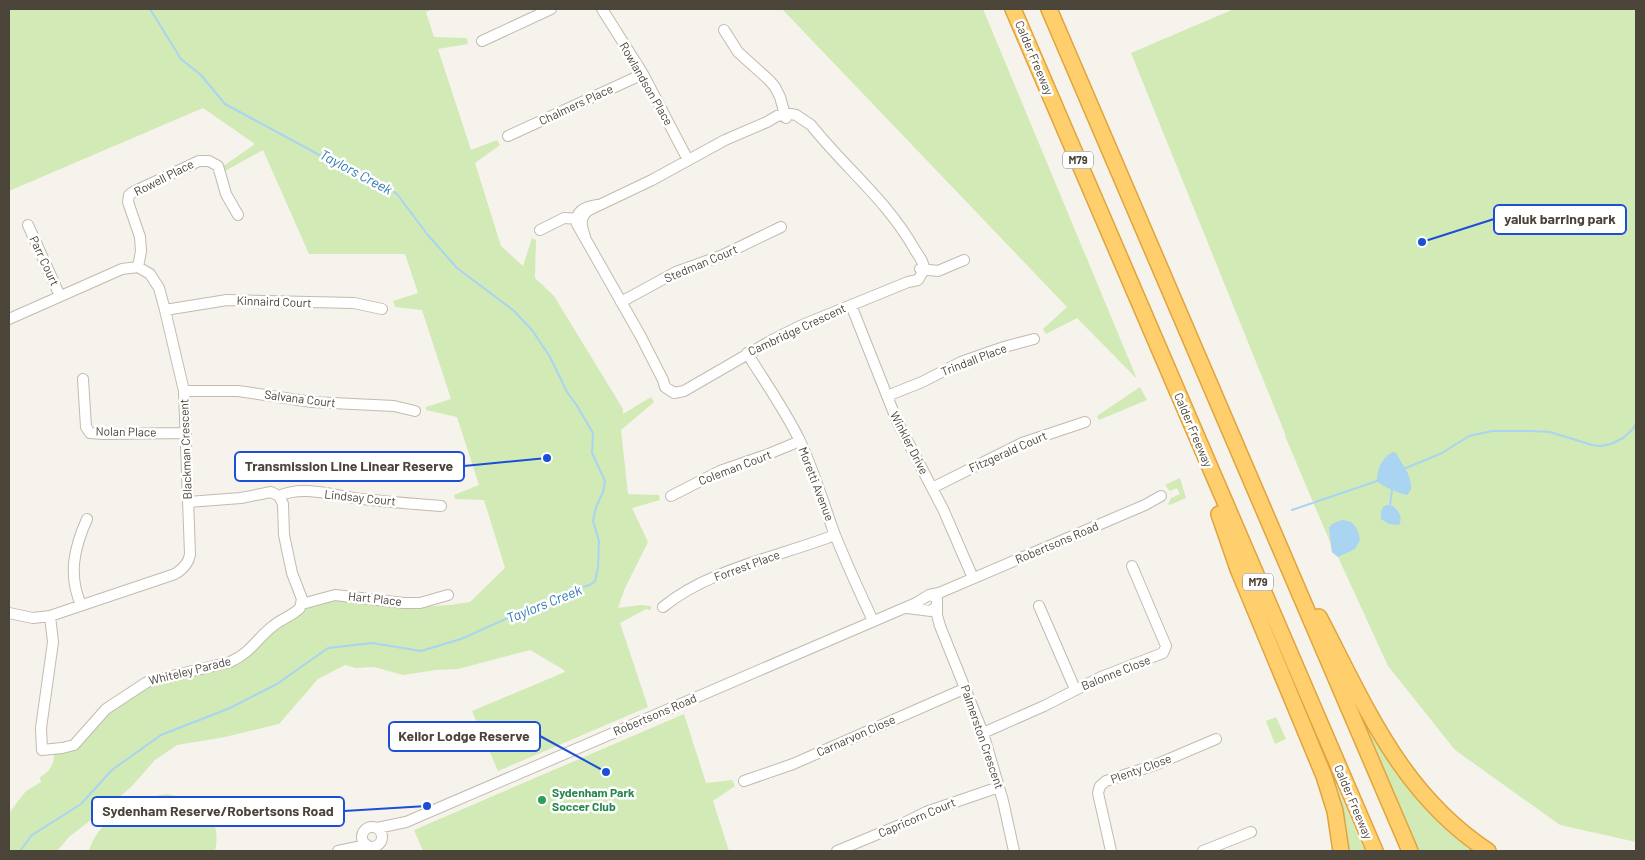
<svg xmlns="http://www.w3.org/2000/svg" width="1645" height="860" font-family="Barlow,sans-serif">
<style>
.green{fill:#d2eab5}
.water{fill:#a9d4f2}
.lines{fill:none;stroke-linecap:round;stroke-linejoin:round}
.stream{stroke:#a9d4f2;stroke-width:2}
.minor-casing{stroke:#c2bbae;stroke-width:12}
.highway-casing{stroke:#e0a43c;stroke-width:18}
.minor{stroke:#fff;stroke-width:10}
.highway{stroke:#ffcf6e;stroke-width:15}
.leisure-dot{fill:#2e9e5b;stroke:#fff;stroke-width:2}
.labels{text-anchor:middle;stroke-width:5;stroke-linejoin:round;paint-order:stroke}
.shield{fill:#fff;stroke:#817c74;stroke-width:1}
.shield-label{font-size:11px;font-weight:bold;fill:#4b4439}
.street-label{font-size:12px;fill:#4b4439;stroke:#fff}
.leisure-label{font-size:12px;font-weight:bold;fill:#27864d;stroke:#fff;text-anchor:start}
.water-label{font-size:14px;font-style:italic;fill:#2e7ab2;stroke:#fff}
.leader{fill:none;stroke:#1d4ed8;stroke-width:2}
.callout-dot{fill:#1d4ed8;stroke:#fff;stroke-width:2}
.callout{fill:#fff;stroke:#1d4ed8;stroke-width:2}
.callout-label{font-size:14px;text-anchor:middle;font-weight:bold;fill:#4b4439}
</style>
<rect width="100%" height="100%" fill="#f6f3ec"/>
<!-- green -->
<path class="green" d="M9 9H433L426 12 434 37 467 38 468 44 438 49 471 150 497 140 500 145 475 163 501 246 523 266 532 238 536 240 535 278 554 296 623 409V414L651 397 654 402 621 430 628 494 659 495 660 500 632 508 648 542 625 588 618 608 641 605 651 606V610L646 609 620 623 648 707 498 771 472 711 565 672 564 670 530 650 458 669 436 670 403 675 374 667 356 668 345 665 318 679 279 724 225 737 177 745 155 760 132 786 114 802 69 837 57 851H9V813L26 791 41 782 40 777C51 771 54 764 54 753L64 751 109 712 145 686 241 662 253 653 272 632 313 605 330 600 399 608 450 605 470 602 505 568 484 500 455 499 454 495 479 485 457 417 426 410V407L451 399 422 310 395 307 393 301 418 293 405 254H309L263 150 225 171 222 167 255 144 203 108 9 191Z
M782 9H983L1137 379 1077 318 1046 334 1043 329 1067 307Z
M1234 9H1636V842L1560 825 1455 750 1388 666 1338 557 1332 552 1330 542 1285 436H1286L1131 53Z
M1140 387 1147 400 1099 420 1097 416Z
M1180 478 1186 498 1170 505 1168 504 1171 498 1180 494 1177 488 1170 491 1165 485Z
M1249 584 1365 851H1346Z
M1346 682 1374 728 1482 851H1419Z
M684 714 706 783 732 780 735 786 713 801 729 851H423L414 830Z
M1276 717 1286 739 1275 744 1266 721Z
M166 794C199 799 223 815 215 851H89C99 818 134 799 166 794Z"/>
<!-- water -->
<path class="water" d="M1393 452 1396 453C1402 465 1412 474 1411 490L1407 495C1398 493 1383 487 1377 481 1377 469 1382 457 1393 452Z
M1387 505 1393 506C1399 511 1403 518 1399 525L1389 524 1381 519V511L1384 506Z
M1342 520C1355 521 1358 529 1360 540L1355 549 1338 557 1332 552 1329 528 1332 524Z"/>
<g class="lines">
<!-- stream -->
<path class="stream" d="M1406 468 1442 453 1469 436 1492 431H1531L1550 432 1592 445 1601 446 1611 444 1623 438 1633 429 1636 423
M1390 505 1392 490
M1292 510 1377 481
M20 851 32 835 81 804 112 770 161 735 230 708 277 684 328 648 372 643 421 651 461 639 568 591 590 585 595 581 598 568 599 541 593 521 596 507 603 492 605 481 592 453 593 433 576 404 567 392 550 357 532 330 513 310 457 268 427 234 397 194 387 187 349 171 225 104 201 75 181 59 150 9"/>
<defs>
<path id="minor" d="M602 9 643 74 688 160
M724 30 738 52 769 80 775 87 780 97 786 118
M482 41 551 9
M508 136 643 74
M28 225 60 296
M540 230 564 218 581 219
M585 237C582 227 578 218 589 210L652 180 725 140 767 122 777 116 791 114 796 115 811 125C845 168 887 200 915 250 919 257 924 261 924 270L918 280 908 282 800 326 774 339 684 391 674 393 665 387 663 380 640 335 577 224C575 210 586 207 597 205
M138 267 141 251 140 237 128 202 129 195 133 192 199 161H209L218 166 226 194 238 215
M920 269 938 271 964 260
M621 302 676 272 723 255 781 227
M851 305 897 421 943 509 973 578
M165 310 227 300 354 303 382 309
M9 319 122 269 138 267 150 274 159 288 165 310 184 391 190 554C189 563 183 569 175 574L50 616 33 618 9 613
M747 353C765 382 785 410 800 441 813 469 822 498 832 527 844 559 859 590 873 621
M83 379 86 427 90 433 103 434 186 433
M184 391H238L312 402 394 406 415 411
M887 396 922 382 961 362 1004 347 1034 339
M932 488 1022 443 1085 422
M279 496C304 484 337 497 363 499 389 502 415 504 441 506
M671 496 720 471 766 455 800 441
M929 595 939 593 1145 505 1161 496
M302 604 335 595 404 603H420L448 595
M81 605C68 575 74 548 87 519
M1039 606 1075 689
M663 607C709 569 781 556 835 535
M907 608 931 611 937 606
M50 616 53 642 41 728 42 750 62 748 74 745 106 709 147 682 230 662C252 652 256 639 273 626 281 619 292 616 300 608L302 599 292 573 284 535 283 504 279 496 271 492 241 498 188 502
M983 733 1044 706 1101 677 1163 653 1166 646 1132 566
M744 781 793 764 966 688
M362 837a10 10 0 1 1 20 0a10 10 0 1 1-20 0Z
M377 828 406 822 916 603 929 595 933 596 937 599V615L940 626 983 733 1003 801 1014 851
M338 851 367 845
M837 851 902 824 926 812 999 787
M1111 851 1098 793 1100 786 1106 781 1155 765 1216 739
M1203 851 1251 832"/>
<path id="highway" d="M1013 9 1375 851
M1049 9 1410 851
M1219 514 1238 569 1324 776 1335 811 1341 851
M1319 617C1366 707 1401 794 1488 851"/>
</defs>
<!-- minor casing -->
<use href="#minor" class="minor-casing"/>
<!-- highway casing -->
<use href="#highway" class="highway-casing"/>
<!-- minor -->
<use href="#minor" class="minor"/>
<!-- highway -->
<use href="#highway" class="highway"/>
</g>
<!-- markers -->
<circle class="leisure-dot" cx="542" cy="800" r="5"/>
<g class="labels">
<!-- shield labels -->
<g class="shield">
<rect x="1063" y="151.5" width="30" height="17" rx="4"/>
<rect x="1243" y="573.5" width="30" height="17" rx="4"/>
</g>
<g class="shield-label">
<text x="1078" y="164">M79</text>
<text x="1258" y="586">M79</text>
</g>
<!-- street labels -->
<g class="street-label">
<text transform="translate(1034 58) rotate(67)" y="4">Calder Freeway</text>
<text transform="translate(646 84) rotate(60)" y="4">Rowlandson Place</text>
<text transform="translate(576 105) rotate(-25)" y="4">Chalmers Place</text>
<text transform="translate(164 178) rotate(-27)" y="4">Rowell Place</text>
<text transform="translate(44 261) rotate(65)" y="4">Parr Court</text>
<text transform="translate(701 264) rotate(-23)" y="4">Stedman Court</text>
<text transform="translate(274 302) rotate(2)" y="4">Kinnaird Court</text>
<text transform="translate(797 330) rotate(-25)" y="4">Cambridge Crescent</text>
<text transform="translate(974 360) rotate(-21)" y="4">Trindall Place</text>
<text transform="translate(300 399) rotate(7)" y="4">Salvana Court</text>
<text transform="translate(1193 430) rotate(67)" y="4">Calder Freeway</text>
<text transform="translate(126 432) rotate(1)" y="4">Nolan Place</text>
<text transform="translate(909 443) rotate(63)" y="4">Winkler Drive</text>
<text transform="translate(186 449) rotate(-92)" y="4">Blackman Crescent</text>
<text transform="translate(1008 452) rotate(-24)" y="4">Fitzgerald Court</text>
<text transform="translate(735 468) rotate(-21)" y="4">Coleman Court</text>
<text transform="translate(816 484) rotate(69)" y="4">Moretti Avenue</text>
<text transform="translate(360 498) rotate(6)" y="4">Lindsay Court</text>
<text transform="translate(1057 543) rotate(-23)" y="4">Robertsons Road</text>
<text transform="translate(747 566) rotate(-20)" y="4">Forrest Place</text>
<text transform="translate(375 599) rotate(6)" y="4">Hart Place</text>
<text transform="translate(190 671) rotate(-14)" y="4">Whiteley Parade</text>
<text transform="translate(1116 673) rotate(-22)" y="4">Balonne Close</text>
<text transform="translate(655 715) rotate(-23)" y="4">Robertsons Road</text>
<text transform="translate(856 736) rotate(-24)" y="4">Carnarvon Close</text>
<text transform="translate(982 737) rotate(71)" y="4">Palmerston Crescent</text>
<text transform="translate(1141 769) rotate(-20)" y="4">Plenty Close</text>
<text transform="translate(1353 802) rotate(67)" y="4">Calder Freeway</text>
<text transform="translate(917 818) rotate(-23)" y="4">Capricorn Court</text>
</g>
<!-- leisure labels -->
<g class="leisure-label">
<text x="552" y="797">Sydenham Park<tspan x="552" dy="14">Soccer Club</tspan></text>
</g>
<!-- water labels -->
<g class="water-label">
<text transform="translate(356 172) rotate(28)" y="5">Taylors Creek</text>
<text transform="translate(544 604) rotate(-22)" y="5">Taylors Creek</text>
</g>
</g>
<!-- callouts -->
<path class="leader" d="M1422 242L1494 219M547 458L464 466M606 772L540 736M427 806L344 811"/>
<g class="callout-dot">
<circle cx="1422" cy="242" r="5"/>
<circle cx="547" cy="458" r="5"/>
<circle cx="606" cy="772" r="5"/>
<circle cx="427" cy="806" r="5"/>
</g>
<g class="callout">
<rect x="1494" y="205" width="132" height="29" rx="5"/>
<rect x="235" y="452" width="229" height="29" rx="5"/>
<rect x="389" y="722" width="151" height="29" rx="5"/>
<rect x="92" y="797" width="252" height="29" rx="5"/>
</g>
<g class="callout-label">
<text x="1560" y="224">yaluk barring park</text>
<text x="349" y="471">Transmission Line Linear Reserve</text>
<text x="464" y="741">Keilor Lodge Reserve</text>
<text x="218" y="816">Sydenham Reserve/Robertsons Road</text>
</g>
<!-- border -->
<rect width="1645" height="860" fill="none" stroke="#4b4439" stroke-width="20"/>
</svg>
